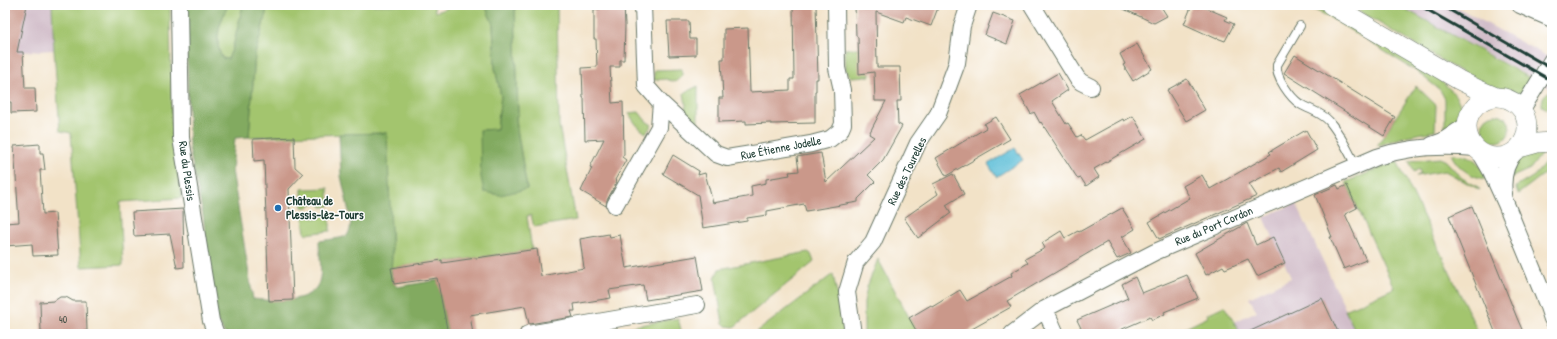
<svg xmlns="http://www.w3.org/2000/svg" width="1557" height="339" font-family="'Patrick Hand',sans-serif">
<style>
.industrial{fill:#d1bdc9}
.green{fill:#a3c56e;stroke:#618151}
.forest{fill:#82aa61;stroke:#50744a}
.water{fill:#57bbd5;stroke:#3b7c84}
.building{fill:#ca988a}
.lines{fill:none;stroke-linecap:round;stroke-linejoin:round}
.service-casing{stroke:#697767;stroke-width:10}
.minor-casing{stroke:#697767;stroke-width:18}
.tertiary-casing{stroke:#697767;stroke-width:20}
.service{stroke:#fff;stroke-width:8}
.minor{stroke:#fff;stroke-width:16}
.tertiary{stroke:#fff;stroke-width:19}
.rail{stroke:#1f3d34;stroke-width:3}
.poi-dot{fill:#1f6fb2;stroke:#fff;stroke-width:1.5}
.labels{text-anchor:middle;stroke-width:3;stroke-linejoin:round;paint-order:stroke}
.number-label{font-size:10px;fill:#4a544a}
.street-label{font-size:12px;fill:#1f3d34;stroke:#fff}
.poi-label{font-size:12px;font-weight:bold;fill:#1f3d34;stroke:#fff;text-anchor:start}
</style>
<rect width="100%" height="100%" fill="#fff"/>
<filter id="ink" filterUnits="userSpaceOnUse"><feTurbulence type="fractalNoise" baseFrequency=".025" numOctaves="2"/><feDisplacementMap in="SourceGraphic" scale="8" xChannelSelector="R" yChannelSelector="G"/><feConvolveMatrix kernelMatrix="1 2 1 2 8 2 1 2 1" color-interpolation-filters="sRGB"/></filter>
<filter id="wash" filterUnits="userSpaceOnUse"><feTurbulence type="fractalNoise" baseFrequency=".012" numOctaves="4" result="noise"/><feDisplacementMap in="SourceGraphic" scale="16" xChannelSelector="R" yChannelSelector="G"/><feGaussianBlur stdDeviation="0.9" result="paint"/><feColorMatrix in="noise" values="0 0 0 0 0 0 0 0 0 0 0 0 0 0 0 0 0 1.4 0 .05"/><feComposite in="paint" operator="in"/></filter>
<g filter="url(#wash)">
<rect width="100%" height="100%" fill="#f2e2c7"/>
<!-- industrial -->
<path class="industrial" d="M5 5H52L54 50 5 53Z
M1398 5H1453L1552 59V89Z
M1296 203 1357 334H1240L1234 322 1257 311 1249 298 1291 278 1264 217Z"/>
<!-- green -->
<path class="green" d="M52 5H170L172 140 182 198 120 202 123 265 81 267 71 133 60 131 54 50Z
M228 5H243L233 47 228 59 222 58C213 39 220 23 228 5Z
M266 5H434L435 12 448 8 451 5H482L487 10 493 24 495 68 501 96 497 129 480 130 527 189 517 129 516 115H518L515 5H557L559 125 576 220 534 227 531 215 527 216 532 250 454 261 442 263V261L391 268 392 254 386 133 249 137 255 54 260 37 266 13Z
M1304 5H1313L1330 13 1432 74C1446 85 1470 102 1457 122 1454 126 1449 130 1445 133V99L1440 90 1416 71 1329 17Z
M1349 5H1398L1533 80 1520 94 1507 90 1488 88Z
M869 47 870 76 851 77 846 70 845 49Z
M682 69V76L675 82 666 79 654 80V70Z
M698 86V125L684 113 686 105 684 93Z
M1416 86 1436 105 1435 131 1407 136 1377 146Z
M1552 90V112L1542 106C1542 97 1544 94 1552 90Z
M639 112 646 121 652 125 646 133C638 128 633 121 629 113Z
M1482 128a14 14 0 1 1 28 0a14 14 0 1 1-28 0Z
M1528 152H1543L1530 169 1510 178C1512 167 1519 158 1528 152Z
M1451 154C1474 155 1477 159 1487 179 1472 178 1457 168 1451 154Z
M1440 158 1446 161 1462 178 1478 187 1480 190 1445 171 1416 176 1421 174 1419 169 1414 172 1409 161Z
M1552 159V168L1518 194 1516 189V187L1534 176 1548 160Z
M1397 161 1479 334H1357L1345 310 1394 288 1346 182Z
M328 188 329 206 322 207 320 203 311 204 308 207H302V189Z
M324 214H330V231L305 234 303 217 310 216 312 218H320Z
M808 252 811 254 814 262 734 327 726 326 723 323 715 278 719 269Z
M878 259 918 334H864V302L867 287Z
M833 274 845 334H754Z
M1224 306 1234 322 1240 334H1173L1208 317 1207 314Z
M678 318 682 334H632L629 327Z"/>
<!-- forest -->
<path class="forest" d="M186 5H228C220 23 213 39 222 58L228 59 233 47 243 5H266V13L260 37 255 54 249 137 235 138 232 170 253 299C272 301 316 305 320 278 322 267 319 252 319 241L340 238 347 236 350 230 351 221 341 176 339 134 387 133 392 254C392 264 389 280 397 287L438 280 448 334H225L216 319 203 215 189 148Z
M482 5H515L518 115 516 116 517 129 527 189 500 195 484 192 481 177 480 130 497 129 501 96 495 68 493 24 487 10Z"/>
<!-- water -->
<path class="water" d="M1015 148 1023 160 996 177 988 164Z"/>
<g id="blocks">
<!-- building -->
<path class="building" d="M5 5H27L17 52H23L25 88H35L36 112 11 113V102H5Z
M600 5H624L625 25 624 60H620V67H610L612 103 623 102 624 154 622 157 626 160 615 180 617 182 607 200 606 206 581 191 592 168 590 167 604 139 585 140 584 98H583L582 68 597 67 596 39H594V9H600Z
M793 5H816L818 79H816V91H815V123L771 124V123L746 124V121L719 122V98H723L721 59H724V29L748 28 750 92 790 90V79H794Z
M855 5H869L870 7 877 6 878 5H939L931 26 906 17 904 22 876 12 877 67H900L901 101H897L898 124 902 126 883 160 868 175 875 182 858 199V202L806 211 804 204 767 211V215L747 218V221L703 228 698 195 663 174 673 155 699 171 698 175 705 173 713 203 752 196 751 186 766 183V179L790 175 789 172 799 171 797 157 821 153 826 182 874 137 869 134 886 101H875L874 72 859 74 858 37 856 36Z
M1115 5H1160L1167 16 1154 23Z
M1192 5H1199L1227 17 1225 20 1234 24 1225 41 1217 38V39L1184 24Z
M993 13 1015 21 1007 44 985 35Z
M667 21H689L690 39H696V55L669 56Z
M1137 44 1152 69 1133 81 1123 65 1125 64 1120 54Z
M1295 55 1395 117 1384 136 1284 73Z
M1058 73 1068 90 1052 101 1066 124 1068 123 1077 137 1081 135 1085 140 1123 119 1124 121 1133 116 1146 139 1094 169 1099 177 1086 186 1081 178 1078 179 1041 122 1040 123 1034 112 1031 114 1020 95Z
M1187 79 1205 110 1186 121 1167 90Z
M996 117 1010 139 946 176 936 158 986 128 984 124Z
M1306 130 1317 150 1281 172 1279 168 1249 184 1257 196 1159 239 1149 222 1190 198 1183 186 1202 175 1210 189 1271 154 1269 152Z
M294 137 295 167 303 174 289 189 293 300 269 301 264 160 254 161 253 139Z
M40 144V153H43L45 170H40L43 214 55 213 58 255 33 256 32 244 5 246V223L19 222 14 146Z
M953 174 964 194 946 205 951 213 918 238 904 218 938 194 933 184Z
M1337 185 1339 189 1347 185 1357 208 1345 214 1366 260 1344 269 1330 237H1332L1315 195Z
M1472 206 1517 318 1524 334H1496L1456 235 1449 216Z
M1122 208 1135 229 1122 237 1131 253 1117 259 1107 242 1007 301 1011 307 963 334H918L909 318 931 305 932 307 960 290 967 301 1012 276 1011 273 1028 263 1025 259 1045 248 1042 243 1061 231 1065 238 1078 231 1079 232Z
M183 209 184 267 177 268 170 234 134 236 132 212Z
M1247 223 1256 245 1273 237 1285 263 1257 276 1248 259 1230 267 1225 269 1223 266 1206 275 1195 253Z
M609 234 610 237 620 235 626 268 697 256 703 291 646 300 643 285 609 290 611 298 574 304 575 311H571L573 317 529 324 525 306 470 315 473 334H448L437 278 394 284 391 268 442 260V263L537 249 541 276 584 268 580 239Z
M1187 275 1198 298 1164 312 1165 314 1152 320 1150 317 1111 334H1084L1077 320 1128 298 1122 284 1135 277 1142 293Z
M60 297H66L73 301H86L87 331H81V334H43V332H41L40 302 54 301Z
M1322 298 1339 334H1244Z"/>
</g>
</g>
<g filter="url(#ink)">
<use href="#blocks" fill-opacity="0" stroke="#697767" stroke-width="1"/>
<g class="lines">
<defs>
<path id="service" d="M1300 26 1277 65C1275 77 1291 98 1300 104 1310 110 1321 112 1329 121 1340 134 1348 150 1356 166"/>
<path id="minor" d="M179 5 181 138 211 321 216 334
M643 5 646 86 661 103 716 154 727 158 811 144 830 139 840 131 843 124 842 90 837 68 836 5
M1032 5 1077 78 1081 82 1091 87
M1520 5 1552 19
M1522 109 1552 60
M1432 145 1443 141 1467 125
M1480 152 1491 171 1506 204 1547 304 1552 319
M1504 194C1502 179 1505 164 1515 152
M615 205 659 127 661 103
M1045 309 1056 334
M528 334 697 305
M853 334 847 292 856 262 873 242 918 143 938 114 957 63 962 26 969 5
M1012 334 1045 309 1155 252 1377 157C1409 146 1442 145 1476 148"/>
<path id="tertiary" d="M1331 5 1459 80 1477 89 1496 97
M1467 127a30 30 0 1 1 60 0a30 30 0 1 1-60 0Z
M1519 148 1537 143 1552 142"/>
</defs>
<!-- service casing -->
<use href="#service" class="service-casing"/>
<!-- minor casing -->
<use href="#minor" class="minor-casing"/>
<!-- tertiary casing -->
<use href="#tertiary" class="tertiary-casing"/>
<!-- service -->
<use href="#service" class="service"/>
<!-- minor -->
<use href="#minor" class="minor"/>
<!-- tertiary -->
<use href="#tertiary" class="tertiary"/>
<!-- rail -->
<path class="rail" d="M1419 5 1552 81
M1441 5 1552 69"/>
</g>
</g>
<!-- markers -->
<circle class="poi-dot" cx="278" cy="208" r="4"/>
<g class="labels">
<!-- number labels -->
<g class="number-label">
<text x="63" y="323">40</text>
</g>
<!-- street labels -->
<g class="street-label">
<text transform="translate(781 148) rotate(-11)" y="4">Rue Étienne Jodelle</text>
<text transform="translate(187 171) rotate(82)" y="4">Rue du Plessis</text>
<text transform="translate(907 171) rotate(-64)" y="4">Rue des Tourelles</text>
<text transform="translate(1214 226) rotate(-23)" y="4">Rue du Port Cordon</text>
</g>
<!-- poi labels -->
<g class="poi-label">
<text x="286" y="205">Château de<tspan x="286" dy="14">Plessis-lèz-Tours</tspan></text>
</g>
</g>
<!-- margin -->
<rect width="1557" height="339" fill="none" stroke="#fff" stroke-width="20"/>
</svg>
